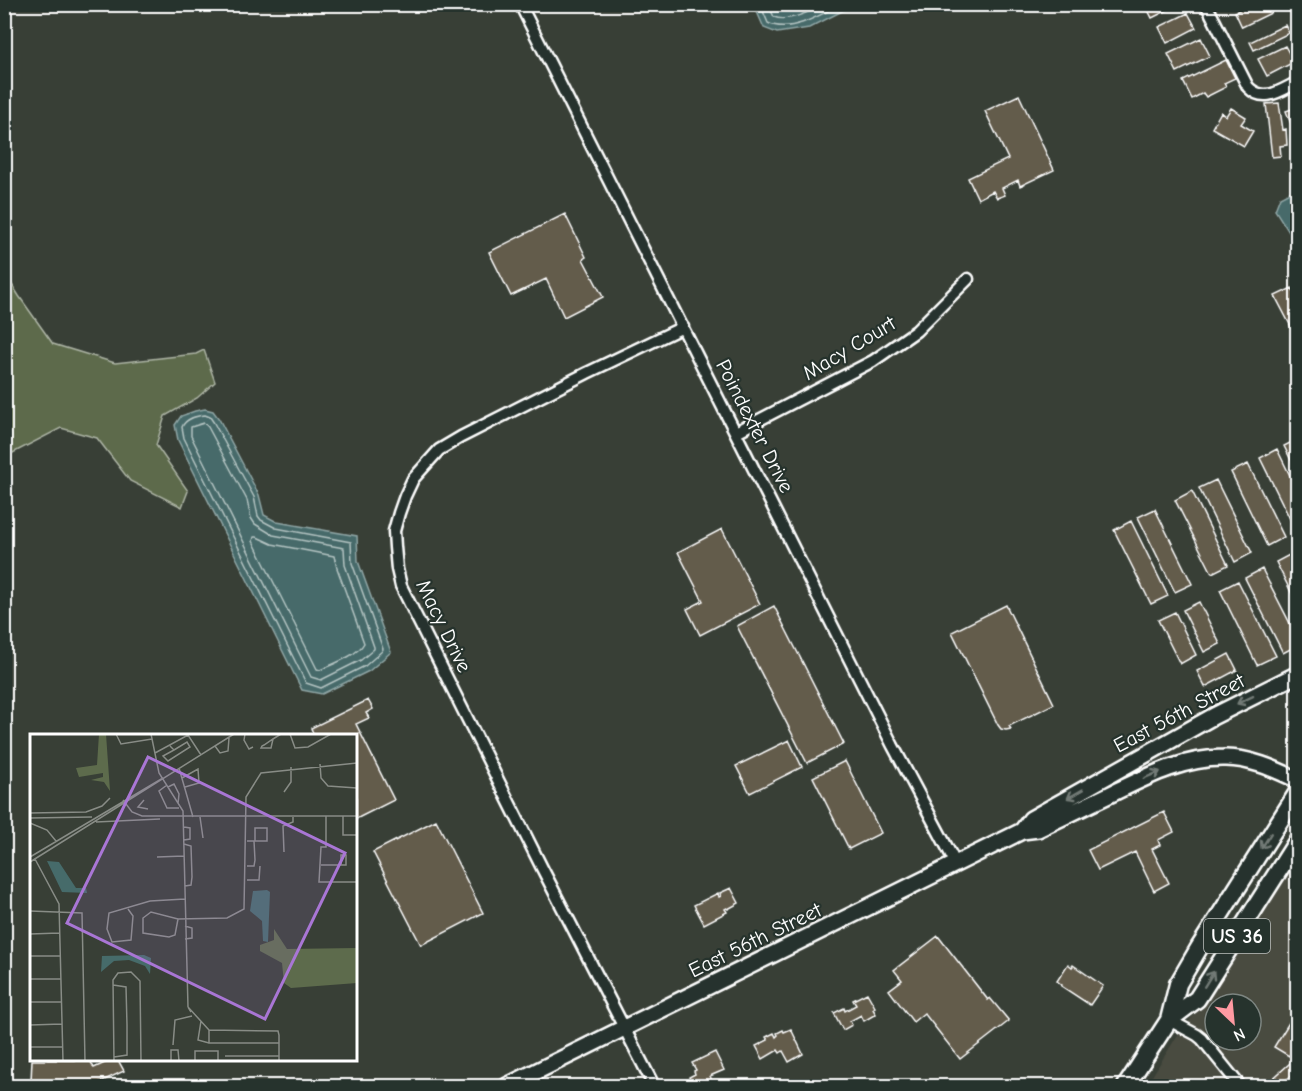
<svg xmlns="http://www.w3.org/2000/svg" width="1302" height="1091" font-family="'Comic Neue',sans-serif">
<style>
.built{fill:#494b41;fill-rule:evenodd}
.green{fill:#5d6b4c;stroke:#aeb5a6;stroke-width:1.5}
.water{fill:#466b6a;stroke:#90a6a6;stroke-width:1.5}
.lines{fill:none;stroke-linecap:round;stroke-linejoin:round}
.shore{stroke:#b5c4c3;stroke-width:1.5}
.building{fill:#635b4c;stroke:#fff;stroke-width:1.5}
.minor-casing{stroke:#fff;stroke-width:15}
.secondary-casing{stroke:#fff;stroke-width:20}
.primary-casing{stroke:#fff;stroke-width:21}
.minor{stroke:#26332d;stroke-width:10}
.secondary{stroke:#26332d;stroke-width:15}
.primary{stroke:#26332d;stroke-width:16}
.oneway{stroke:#727a76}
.labels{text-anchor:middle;stroke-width:4.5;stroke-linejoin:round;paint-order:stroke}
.shield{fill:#26332d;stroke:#bec2c0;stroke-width:1.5}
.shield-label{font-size:20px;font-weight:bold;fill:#fff}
.street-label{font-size:21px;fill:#fff;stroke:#26332d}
.inset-road{fill:none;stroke:#888c86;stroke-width:1.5}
.view{fill:#a976d5;fill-opacity:0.15;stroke:#a976d5;stroke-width:3}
.inset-edge{fill:none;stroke:#fff;stroke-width:3}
</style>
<rect width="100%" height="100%" fill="#383f36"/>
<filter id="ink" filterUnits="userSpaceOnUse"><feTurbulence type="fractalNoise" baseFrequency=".0167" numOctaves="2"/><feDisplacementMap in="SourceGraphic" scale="12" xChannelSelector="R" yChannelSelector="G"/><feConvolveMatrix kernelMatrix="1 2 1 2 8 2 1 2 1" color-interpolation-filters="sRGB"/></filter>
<g filter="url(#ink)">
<!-- built -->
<path class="built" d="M1297 855V1086H1146L1177 1036 1207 999ZM1215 1004H1251V1040H1215Z"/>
<!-- green -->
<path class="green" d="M4 272 19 296 53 344 115 363 196 354 204 350 215 382 197 398 165 416 156 445 188 491 182 507 130 481 97 438 61 428 5 457Z"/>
<!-- water -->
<path class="water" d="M754 5H854L809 28 777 33 764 28Z
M1297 188V228L1289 232 1275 210 1280 197Z
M205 409 213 411 219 419 259 495 264 515 277 522 357 536 358 561 391 652 369 671 322 694 302 690 178 440 175 425 181 416 195 411Z"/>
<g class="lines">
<!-- shore -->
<path class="shore" d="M760 4 768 23C790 34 821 15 841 4
M768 4 774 17C788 23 811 11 824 4
M205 415 210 417 214 423 254 497 258 516 261 520 276 528 351 542 352 563 383 649 382 651 365 666 321 688 306 683 184 438 182 427C186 418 196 416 205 415Z
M204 423 208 427 247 500 251 518 255 524 273 535 344 548 345 565 374 647V649L361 660 321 680 311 677 191 436V427Z
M254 537H257L272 544 334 556 337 568 364 643C358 655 333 664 320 670L317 669 253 541Z"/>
</g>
<!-- building -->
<path class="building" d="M1145 4H1180L1152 18Z
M1251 4H1267L1271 13 1242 27 1235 12Z
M1188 13 1196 28 1167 43 1159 27Z
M1285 25 1289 33 1254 50 1250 42Z
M1201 38 1210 56 1177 72 1168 54Z
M1285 46 1294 62 1267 76 1258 59Z
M1226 60 1235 78 1224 83 1226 87 1206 97 1203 93 1192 99 1183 81Z
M1019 95 1054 170 1020 186 1018 180 1002 188 1005 195 997 198 993 191 978 199 968 178 1008 159 985 111Z
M1279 103 1283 130 1286 129 1287 145 1280 146 1281 156 1272 157 1266 104Z
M1298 107V142L1286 111Z
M1231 108 1246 117 1241 124 1253 131 1244 146 1212 128 1221 112 1226 116Z
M565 214 586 257 583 259 603 297 564 317 546 279 511 296 489 252Z
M1292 288 1298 299V340L1275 296Z
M1298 439V474L1284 446Z
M1277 449 1298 492V530L1296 531 1260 458Z
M1248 464 1284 537 1267 546 1231 472Z
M1216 480 1252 553 1235 562 1199 488Z
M1192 491 1228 565 1212 573 1175 500Z
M1155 509 1192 584 1175 592 1138 517Z
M1131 521 1168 596 1151 604 1114 530Z
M722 529 760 604 700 635 687 609 703 601 678 552Z
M1293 553 1298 562V606L1276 562Z
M1262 569 1298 639V645L1283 653 1245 578Z
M1238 581 1276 656 1257 665 1220 590Z
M1199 602 1220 644 1204 652 1183 610Z
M1006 605 1054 704 1009 726 1011 729 1006 730 1001 729 998 725 952 632Z
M774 606 844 744 807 763 737 626Z
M1175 612 1196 655 1180 664 1158 620Z
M1229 654 1237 670 1205 687 1197 671Z
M368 700 373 709 366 713 369 718 356 724 394 800 356 819V736H314L311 728Z
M789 740 802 767 750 793 736 766Z
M845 761 881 833 849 849 813 777Z
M1164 812 1174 832 1158 840 1160 845 1152 849 1169 883 1154 891 1135 852 1098 870 1088 850Z
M436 820 483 913 421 945 373 852Z
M731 888 739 903 728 909 727 908 725 909 727 912 704 924 694 905 718 893 719 897 721 896 720 893Z
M938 936 988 1000 990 998 1009 1021 960 1059 924 1013 913 1022 889 990 902 980 894 970Z
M1068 964 1072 967 1073 965 1103 986 1090 1005 1061 986 1062 985 1057 981Z
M867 993 875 1007 873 1009 876 1014 864 1021 861 1015 850 1021 852 1025 843 1030 834 1013 844 1008 845 1011 856 1005 853 1000Z
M1290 1021 1298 1026V1042L1289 1056 1274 1047Z
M791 1029 803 1054 789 1062 783 1051 780 1053 778 1050 763 1059 756 1046 768 1040 766 1037 774 1033 776 1037 778 1035 777 1033 783 1030 784 1032Z
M715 1052 724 1070 710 1076 712 1081 700 1086H693L689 1077 695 1074 694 1071 696 1070 692 1063Z
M1298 1056V1070L1279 1086H1272L1268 1083Z
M32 1060H92L91 1062 94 1068 111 1060H118L124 1071 100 1082 102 1086 107 1083 109 1086H44L31 1081Z"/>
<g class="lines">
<defs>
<path id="minor" d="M520 4 893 746 956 864
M1206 4 1248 87C1264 104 1281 90 1298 82
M736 432 873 361 916 331 968 279
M1169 1020 1197 1035 1202 1039 1240 1086
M654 1086 542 868 401 586 397 569 395 547 394 531 399 513 405 496 413 479 439 450 461 437 587 373 683 327"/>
<path id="secondary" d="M1022 831 1031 819 1214 716 1298 674
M507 1086 1022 831 1038 829C1063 817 1088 805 1113 793 1148 776 1183 758 1223 758 1248 757 1275 769 1298 780"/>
<path id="primary" d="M1169 1020 1197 999 1298 840
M1126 1086 1169 1020 1178 984 1199 948 1298 792"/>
</defs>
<!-- minor casing -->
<use href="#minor" class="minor-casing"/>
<!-- secondary casing -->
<use href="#secondary" class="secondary-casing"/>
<!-- primary casing -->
<use href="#primary" class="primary-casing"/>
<!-- minor -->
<use href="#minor" class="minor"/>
<!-- secondary -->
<use href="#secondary" class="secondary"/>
<!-- primary -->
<use href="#primary" class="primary"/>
</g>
<!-- one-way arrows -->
<defs><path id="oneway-shaft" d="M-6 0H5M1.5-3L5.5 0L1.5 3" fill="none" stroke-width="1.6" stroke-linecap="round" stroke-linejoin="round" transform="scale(1.5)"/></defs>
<g class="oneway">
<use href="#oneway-shaft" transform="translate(1245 700) rotate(154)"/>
<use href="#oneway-shaft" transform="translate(1152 775) rotate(-23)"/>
<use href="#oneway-shaft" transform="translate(1075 794) rotate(150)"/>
<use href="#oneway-shaft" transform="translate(1266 841) rotate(122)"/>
<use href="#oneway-shaft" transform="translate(1209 979) rotate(-58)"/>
</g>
</g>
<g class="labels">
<!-- shield labels -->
<rect class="shield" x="1204" y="919" width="66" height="34" rx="4.5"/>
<g class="shield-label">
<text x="1237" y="943">US 36</text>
</g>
<!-- street labels -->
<g class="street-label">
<text transform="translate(849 348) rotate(-31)" y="7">Macy Court</text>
<text transform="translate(755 426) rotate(63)" y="7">Poindexter Drive</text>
<text transform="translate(444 626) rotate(64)" y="7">Macy Drive</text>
<text transform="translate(1179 713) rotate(-28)" y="7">East 56th Street</text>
<text transform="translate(755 940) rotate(-26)" y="7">East 56th Street</text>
</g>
</g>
<!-- overview -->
<g transform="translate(30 734)">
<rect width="327" height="327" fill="#383f36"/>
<path d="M69 0H76L80 57 74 48 61 46 73 43V39L49 43 46 34 67 31ZM244 195 257 215 327 214V249L261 254 254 249 252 229 230 217V211L244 206Z" fill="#5d6b4c"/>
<path d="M17 127 29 128 46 154H56L57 159 32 158ZM237 156 240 158 238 208 233 207 232 187 220 177 223 157ZM114 221 121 224 120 240 115 232 99 226 84 227 71 238 72 222Z" fill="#466b6a"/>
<path class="inset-road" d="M86 0 91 10 122 5M121 0 129 39 153 77 158 273M215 0 214 6 219 15 223 13M260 0 265 14 278 13 301 0M243 5 241 14H231L232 12 234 11 243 5 251 0M140 12 144 16 133 22 138 27 160 13 157 8 144 16M185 12 190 19 198 17 199 4M125 19 158 1 171 21M290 30 291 44 298 52 327 54M149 34 163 83M152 44 168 35 169 49 155 53M137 51 129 57 137 74H149M138 53 144 50 149 60 148 70M254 58 261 48V33M93 66 102 78 112 82H327M114 66 108 73 118 75M0 79 56 78 72 72 80 64M296 82V113H291L289 148H327M313 82V101H327M170 83 173 104M0 84 62 83M66 88 130 85M0 89 17 96 26 107M154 93 160 94V105L154 106M224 107H237V94H225V107M154 110 161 112 162 143 161 151 155 152M254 118 253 92 263 88V83M0 123 133 44M127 123 154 122M5 125 29 170 33 327M0 128 204 0M291 131H316V121H311V131M217 132H224L225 126 224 107H217M217 146H229L230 132M98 175 103 182 101 206 82 208 77 195 79 179 120 167 155 165M0 177 52 179 55 327M148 185 145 201 139 203 113 199V184L121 178 148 185 197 184 214 175 216 63 231 39 327 29M155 192 162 194V204L155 205M0 200 29 199M0 222H30M0 245H31M83 251 96 253 97 291V321L84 323M0 268H31M161 278 158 273 179 296M171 287 168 306 179 309M0 291 32 290M143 311 145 286 162 282M0 313H33M195 322H249M84 327 83 246 88 239 101 238 110 247 111 327M141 327V316H148L149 327M165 327V317H188V327M249 327V301L248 297 179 296V309H249"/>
<path class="view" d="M118 23 315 119 235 285 37 189Z"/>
<rect width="327" height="327" class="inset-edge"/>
</g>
<!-- margin -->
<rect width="1302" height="1091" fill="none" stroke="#26332d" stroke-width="24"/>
<rect x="12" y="12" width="1278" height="1067" fill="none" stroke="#fff" stroke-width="2" filter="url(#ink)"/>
<!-- north arrow -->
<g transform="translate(1233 1022) rotate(154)"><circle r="28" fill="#26332d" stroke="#7d8581" stroke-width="1.5"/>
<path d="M0-4.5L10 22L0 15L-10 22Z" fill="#ff9aa2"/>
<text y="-9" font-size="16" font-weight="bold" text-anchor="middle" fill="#ffffff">N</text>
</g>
</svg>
